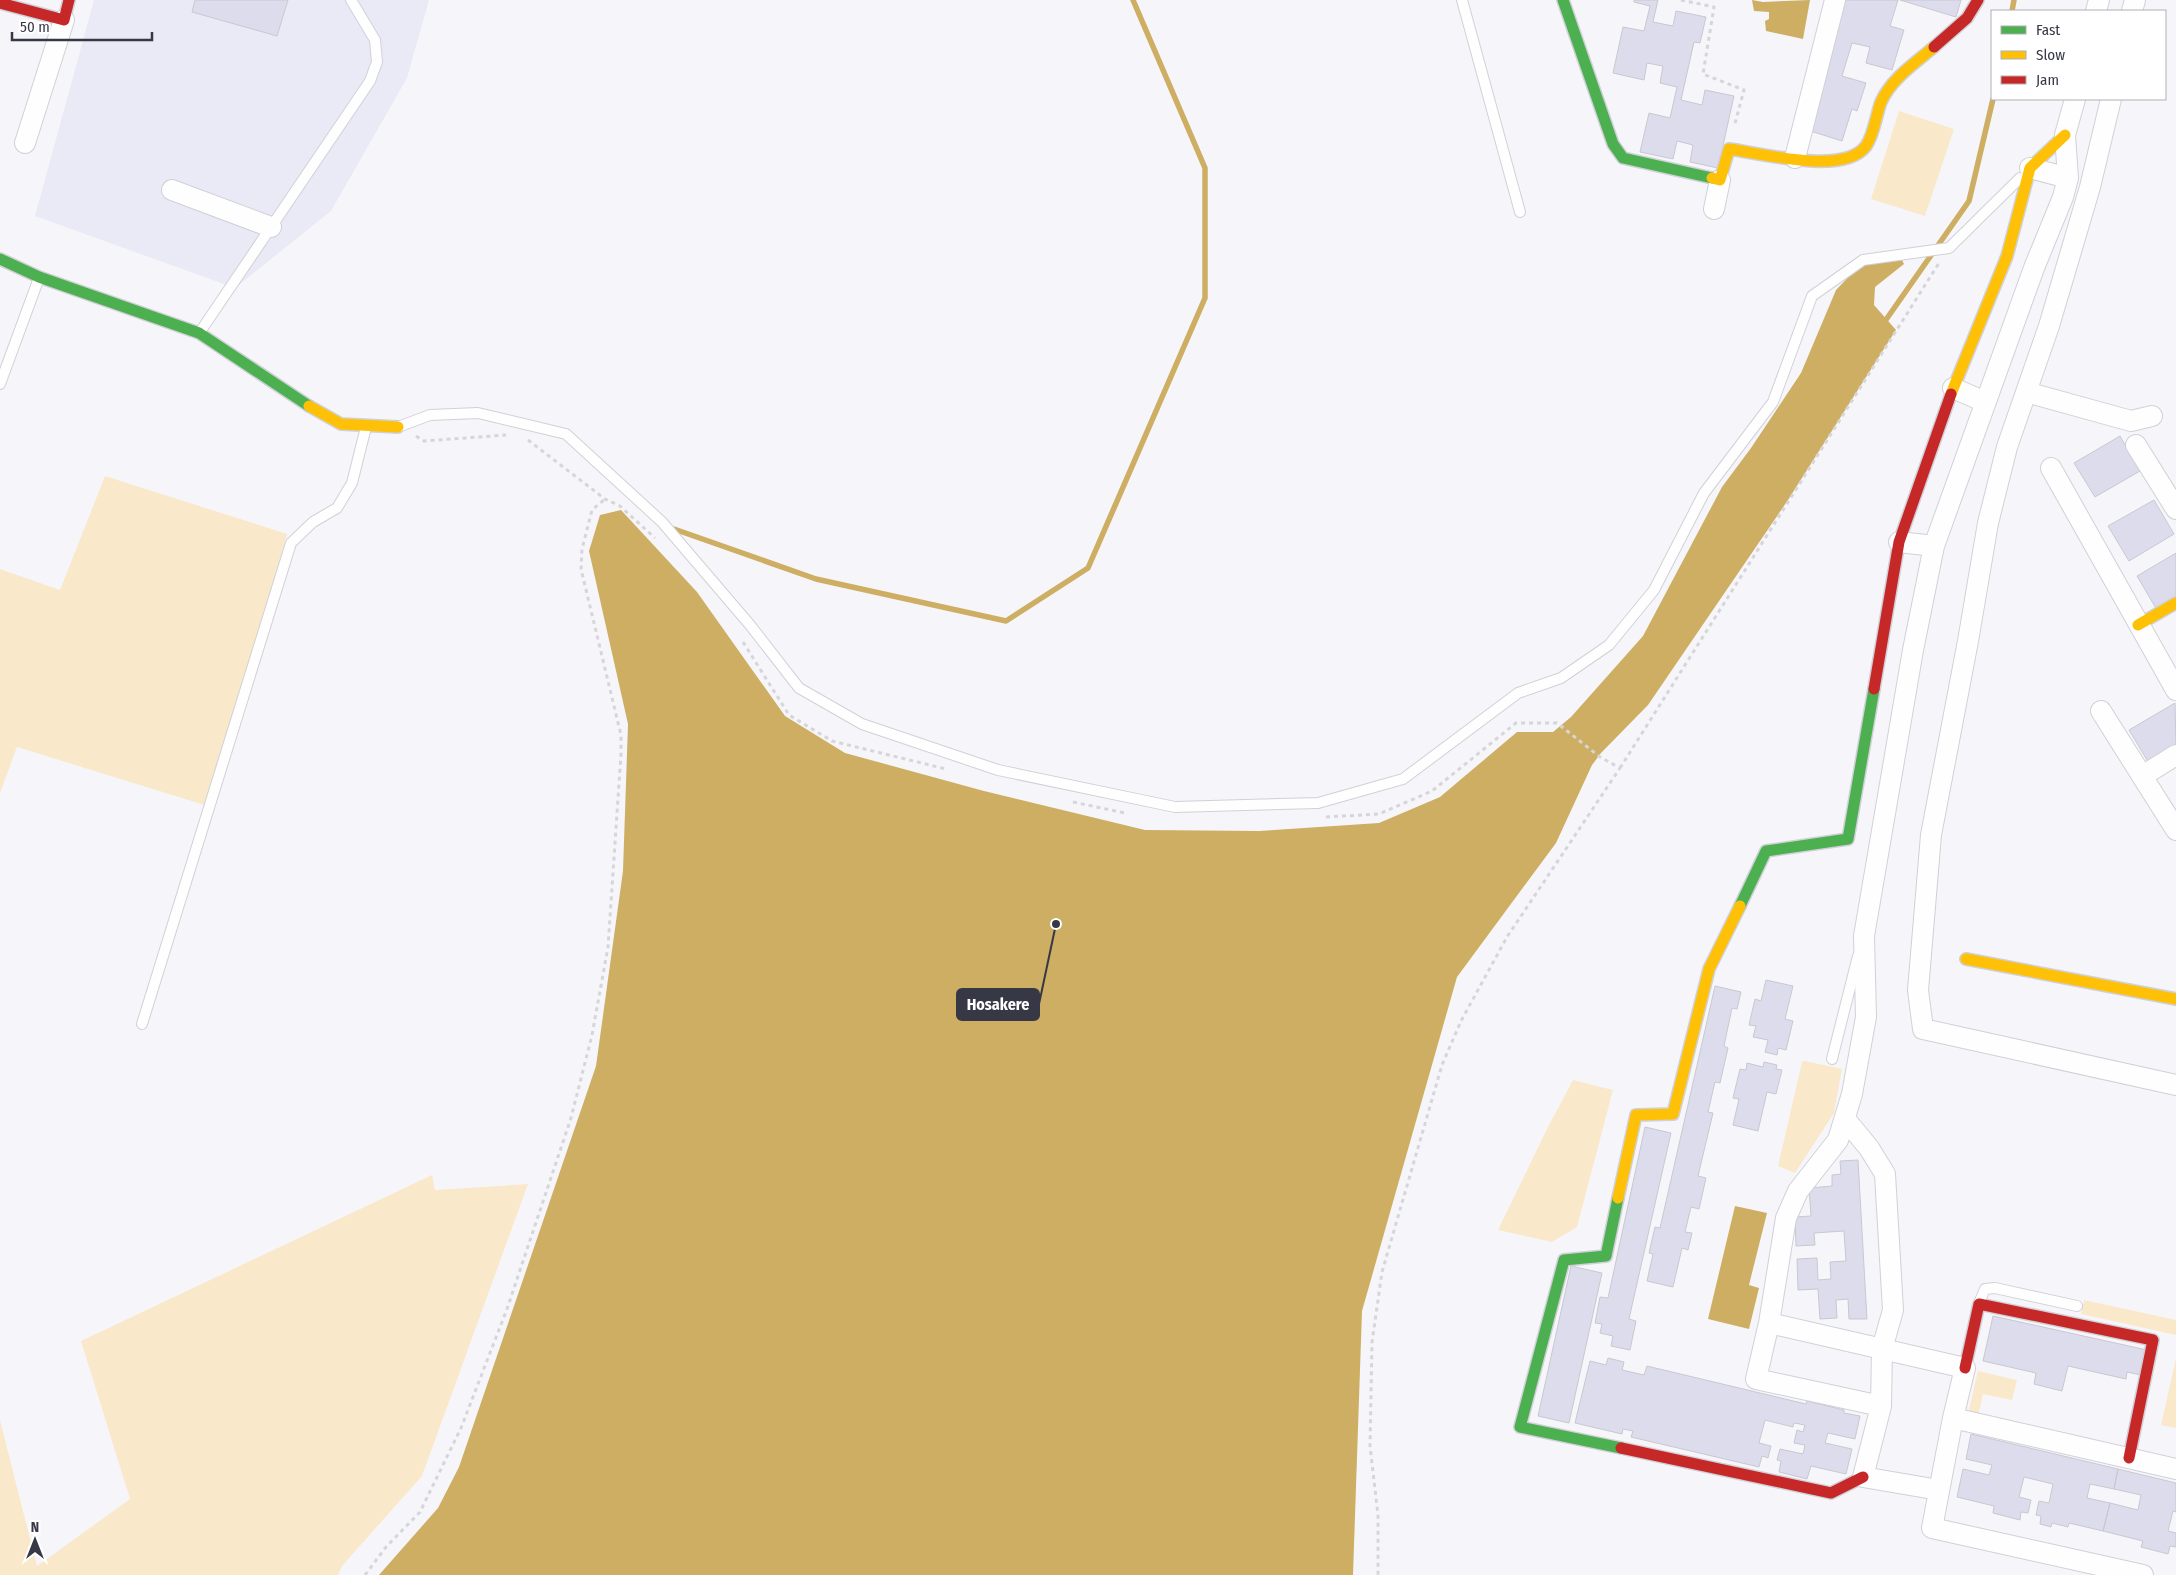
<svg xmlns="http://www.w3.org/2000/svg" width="2176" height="1575" font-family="'Fira Sans Condensed',sans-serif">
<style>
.built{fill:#e9eaf5}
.green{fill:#f9e9ca}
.water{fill:#cdae63}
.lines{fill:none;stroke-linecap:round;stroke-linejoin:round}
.stream{stroke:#cdae63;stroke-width:5.5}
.building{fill:#dcdcec;stroke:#c8c8d0}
.lane-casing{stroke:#d0d0d8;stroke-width:12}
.street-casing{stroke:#d0d0d8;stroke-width:22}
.fast-casing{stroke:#d0d0d8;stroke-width:14}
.slow-casing{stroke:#d0d0d8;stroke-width:14}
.jam-casing{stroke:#d0d0d8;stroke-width:14}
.path{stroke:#d6d6da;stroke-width:3;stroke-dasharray:4 4;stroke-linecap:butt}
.lane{stroke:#fefefe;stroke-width:10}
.street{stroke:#fefefe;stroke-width:20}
.fast{stroke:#4caf50;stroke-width:11}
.slow{stroke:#ffc107;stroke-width:11}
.jam{stroke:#c62828;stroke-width:11}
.leader{fill:none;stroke:#373846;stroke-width:2}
.callout-dot{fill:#373846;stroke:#fff;stroke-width:2}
.callout{fill:#373846;stroke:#373846;stroke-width:2}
.callout-label{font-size:16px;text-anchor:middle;font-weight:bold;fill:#fff}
</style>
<rect width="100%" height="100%" fill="#f6f6fa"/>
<!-- built -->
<path class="built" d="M94 0H429L407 78 331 211 235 288 35 216Z"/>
<!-- green -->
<path class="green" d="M1899 111 1954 129 1925 216 1871 199Z
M105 476 287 534 211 807 17 747 0 793V569L60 590Z
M1805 1061 1842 1069 1834 1113 1795 1173 1778 1166 1802 1062Z
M1573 1080 1613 1090 1577 1227 1552 1242 1498 1230 1548 1127Z
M432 1175 435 1190 528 1184 422 1476 342 1566 338 1575H0V1420L37 1566 130 1499 81 1341Z
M2084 1300 2176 1320V1335L2081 1314Z
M2176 1358V1428L2161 1425Z
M1978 1371 2017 1380 2012 1400 1983 1394 1978 1416 1968 1414Z"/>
<!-- water -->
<path class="water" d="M1752 0 1763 2 1810 0 1803 39 1766 31 1765 21 1769 19V12L1754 11Z
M1901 258 1904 264 1875 287 1874 305 1896 330 1788 500 1648 705 1601 753 1592 765 1556 843 1457 977 1362 1311 1353 1575H379L438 1508 459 1467 596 1066 623 871 628 724 589 551 600 515 621 510 697 592 785 716 845 753 984 791 1145 830 1259 831 1379 823 1440 797 1517 732H1553L1571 717 1643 636 1722 487 1751 448 1801 373 1836 290 1861 264Z
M1735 1206 1767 1213 1749 1285 1759 1288 1749 1329 1708 1319Z"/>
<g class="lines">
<!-- stream -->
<path class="stream" d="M2012 11 2014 0
M1883 324 1969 201 1993 99
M674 529 816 579 1006 621 1088 568 1205 298V168L1133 0"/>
</g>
<!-- building -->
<path class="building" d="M195 0H288L277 36 192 12Z
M1634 0H1658L1653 22 1673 26 1676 11 1706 17 1700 43 1694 42 1681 100 1702 105 1705 90 1734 96 1718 168 1690 162 1693 145 1677 141 1673 159 1640 152 1649 113 1670 118 1677 87 1660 83 1663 66 1647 63 1644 80 1613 73 1623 27 1644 31 1650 6 1634 2Z
M1842 0H1898L1890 26 1904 30 1892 70 1866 63 1870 47 1852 43 1842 76 1866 83 1857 111 1852 109 1842 141 1804 129Z
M1900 0H1961L1956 17Z
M2120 436 2140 471 2095 497 2074 463Z
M2154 500 2174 534 2129 561 2108 526Z
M2176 553V599L2157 610 2137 576Z
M2175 703 2176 749 2150 765 2129 730Z
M1766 980 1793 986 1785 1019 1793 1021 1786 1050 1778 1048 1777 1055 1765 1052 1768 1040 1753 1037 1756 1026 1749 1025 1755 999 1761 1001Z
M1715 986 1741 992 1737 1009 1732 1008 1724 1046 1728 1048 1720 1083 1715 1082 1708 1112 1713 1113 1698 1176 1706 1178 1699 1209 1691 1207 1685 1232 1692 1233 1688 1250 1682 1248 1673 1287 1647 1281 1653 1254 1649 1253 1655 1227 1660 1228Z
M1764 1062 1777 1065 1776 1069 1782 1070 1776 1094 1767 1092 1758 1131 1733 1125 1739 1099 1733 1098 1740 1069 1746 1070 1747 1063 1763 1067Z
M1645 1127 1671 1133 1629 1319 1636 1321 1630 1350 1611 1346 1613 1336 1600 1333 1602 1324 1595 1323 1600 1297 1608 1298Z
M1858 1160 1867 1319H1849L1848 1299 1836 1300 1837 1318 1820 1319 1818 1289 1798 1290 1797 1259 1817 1258 1818 1280 1831 1279 1830 1262 1846 1261 1844 1231 1814 1233 1815 1245 1796 1246 1795 1217 1811 1216 1809 1188 1832 1186V1175L1841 1174 1840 1161Z
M1571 1266 1602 1273 1569 1423 1538 1416Z
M1993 1316 2147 1350 2141 1375 2127 1372 2126 1379 2068 1366 2062 1391 2034 1384 2036 1373 1983 1361Z
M1608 1358 1624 1362 1622 1370 1644 1375 1647 1366 1806 1404 1807 1401 1844 1410V1413L1860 1416 1855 1439 1828 1433 1825 1443 1852 1449 1846 1474 1811 1466 1807 1479 1779 1472 1781 1461 1777 1460 1780 1449 1803 1454 1805 1445 1794 1443 1797 1430 1803 1432 1805 1425 1794 1423 1793 1427 1765 1420 1759 1443 1771 1446 1768 1458 1762 1456 1759 1467 1631 1437 1633 1431 1623 1429 1622 1434 1575 1423 1590 1361 1606 1365Z
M1971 1434 2118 1469 2114 1489 2090 1484 2087 1498 2110 1503 2103 1531 2069 1523 2068 1527 2052 1523 2051 1527 2040 1524 2041 1516 2036 1515 2039 1501 2049 1503 2053 1484 2024 1477 2019 1497 2031 1500 2028 1513 2021 1512 2020 1520 1993 1513 1994 1506 1957 1497 1963 1469 1989 1475 1992 1465 1966 1459Z
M2118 1469 2176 1483V1512L2173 1511 2168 1531 2176 1533V1547L2170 1546 2168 1554 2141 1547 2143 1541 2103 1531 2110 1503 2138 1510 2141 1495 2114 1489Z"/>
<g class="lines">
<defs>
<path id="lane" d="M1462 0 1520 212
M200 332 370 81 377 62 375 40 351 0
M0 384 39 278
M398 427 430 415 478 413 566 434 662 522 750 625 799 688 862 724 998 770 1175 807 1318 803 1403 779 1518 693 1561 678 1609 645 1654 590 1704 493 1773 402 1812 296 1863 260 1949 248 2020 178
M142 1024 291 543 313 522 337 508 352 483 366 427
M1832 1059 1858 956
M1979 1303 1985 1289 1995 1288 2077 1306"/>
<path id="street" d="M2096 11 2099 0
M2132 11 2135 0
M2111 99 2090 187 2049 326 2007 447 1988 523 1968 641 1931 835 1918 990 1923 1029 2176 1085
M25 143 64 20
M1795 158 1835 0
M2030 168 2068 178
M172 190 271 227
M1714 209 1720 180
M1953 388 1985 402
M2026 392 2131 421 2152 416
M2136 445 2176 509
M2051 468 2176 690
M1899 542 1934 546
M2101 711 2176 830
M2144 775 2176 755
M1845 1119 1869 1148 1885 1174 1893 1310 1882 1349 1881 1406 1756 1379 1769 1323 1786 1218 1798 1191 1838 1140 1852 1094 1866 1017 1864 936 1913 650 1934 546 2034 268 2063 197 2068 178 2065 135 2075 99
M1769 1323 1965 1368 1953 1418 2176 1469
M1881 1406 1863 1477 1939 1490
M1953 1418 1932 1528 2143 1575"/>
<path id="fast" d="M1563 0 1613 144 1623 158 1712 178
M0 259 39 277 199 333 309 406
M1740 906 1766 851 1848 839 1874 689
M1618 1198 1606 1256 1564 1260 1520 1427 1621 1448"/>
<path id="slow" d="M1712 178 1720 180 1729 149C1761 153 1844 176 1866 146 1874 135 1876 115 1881 102 1891 79 1915 63 1934 47
M1951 394 2007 256 2030 168 2065 135
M309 406 341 424 398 427
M2138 625 2176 603
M1966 959 2176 999
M1618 1198 1636 1115 1673 1114 1709 969 1740 906"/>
<path id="jam" d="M0 3 64 20 69 0
M1934 47 1967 18 1978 0
M1874 689 1899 542 1951 394
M1965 1368 1979 1304 2153 1340 2129 1458
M1621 1448 1831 1493 1863 1477"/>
</defs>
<!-- lane casing -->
<use href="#lane" class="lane-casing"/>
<!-- street casing -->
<use href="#street" class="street-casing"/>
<!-- fast casing -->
<use href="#fast" class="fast-casing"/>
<!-- slow casing -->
<use href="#slow" class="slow-casing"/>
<!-- jam casing -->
<use href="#jam" class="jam-casing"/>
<!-- path -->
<path class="path" d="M1681 0 1714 7 1703 74 1744 90 1734 127
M416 436 424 441 506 435
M528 440 605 499 620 506 655 538
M743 642 789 715 832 741 946 769
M1620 768 1939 263
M1073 802 1125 813
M1326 817 1379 814 1432 791 1516 723H1557L1600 757 1620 768 1507 937 1461 1021 1442 1065 1382 1272 1372 1342 1370 1446 1378 1515V1575
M365 1575 386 1547 420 1512 461 1428 507 1309 571 1118 592 1035 608 947 621 754V735L581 569 582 549 592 510 605 499"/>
<!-- lane -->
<use href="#lane" class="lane"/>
<!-- street -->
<use href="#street" class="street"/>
<!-- fast -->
<use href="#fast" class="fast"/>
<!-- slow -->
<use href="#slow" class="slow"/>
<!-- jam -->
<use href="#jam" class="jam"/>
</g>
<!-- callouts -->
<path class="leader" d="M1056 924L1039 1004"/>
<circle class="callout-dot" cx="1056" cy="924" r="5"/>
<rect class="callout" x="957" y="989" width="82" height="31" rx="5"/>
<g class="callout-label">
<text x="998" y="1010">Hosakere</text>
</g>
<!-- legend -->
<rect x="1991" y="10" width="175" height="90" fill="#ffffff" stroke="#afafb5"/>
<rect x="2001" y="26" width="25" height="8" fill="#4caf50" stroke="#afafb5"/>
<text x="2036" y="35" font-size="15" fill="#373846">Fast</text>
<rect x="2001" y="51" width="25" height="8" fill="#ffc107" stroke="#afafb5"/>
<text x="2036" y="60" font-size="15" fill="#373846">Slow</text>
<rect x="2001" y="76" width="25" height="8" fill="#c62828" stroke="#afafb5"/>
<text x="2036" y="85" font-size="15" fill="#373846">Jam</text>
<!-- north arrow -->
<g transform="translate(35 1540)" stroke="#ffffff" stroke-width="4" paint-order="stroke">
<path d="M0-4L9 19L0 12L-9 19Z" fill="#373846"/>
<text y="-8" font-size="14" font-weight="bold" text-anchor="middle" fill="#373846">N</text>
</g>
<!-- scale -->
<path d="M12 32v8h140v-8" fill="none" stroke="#373846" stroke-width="2.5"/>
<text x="20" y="32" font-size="15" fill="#373846" stroke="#ffffff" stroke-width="4" paint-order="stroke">50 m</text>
</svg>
